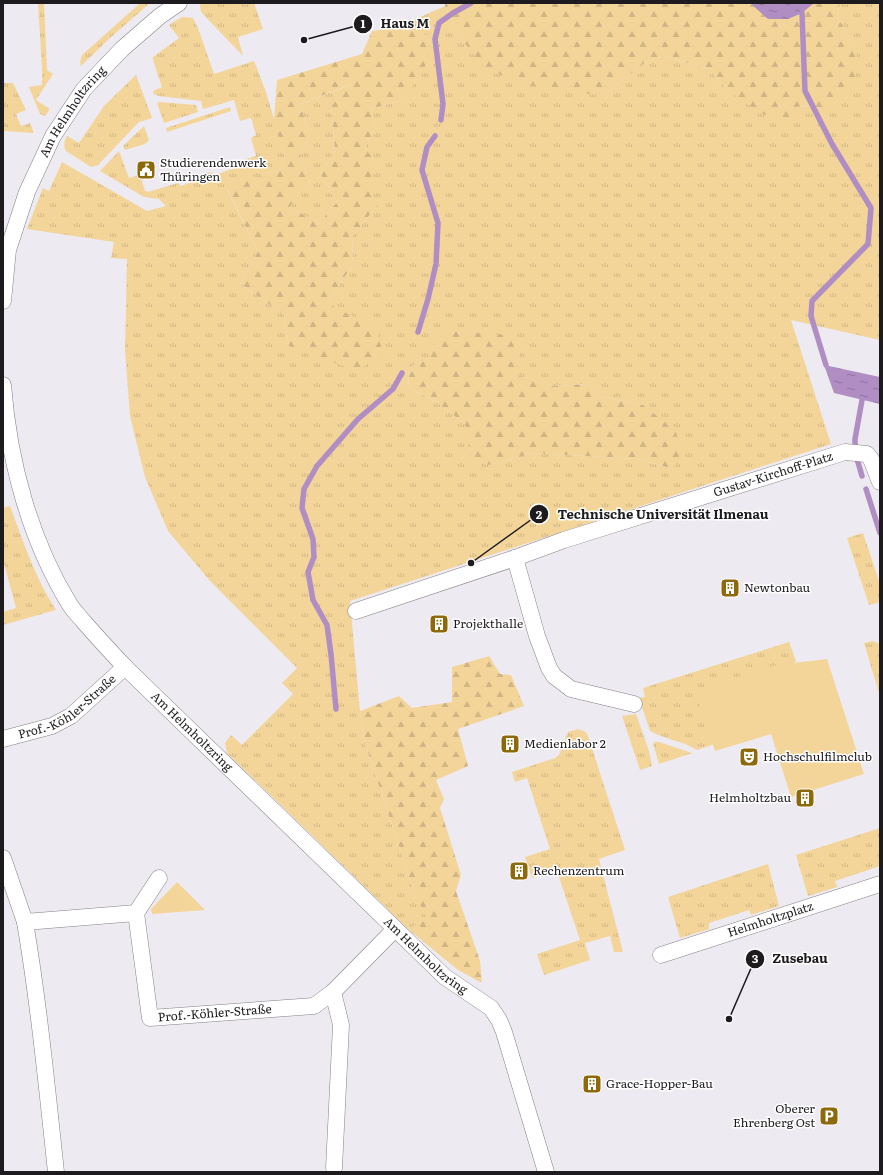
<svg xmlns="http://www.w3.org/2000/svg" width="883" height="1175" font-family="Literata,serif">
<style>
.grass{fill:url(#grass-tufts);fill-rule:evenodd}
.forest{fill:url(#forest-firs);fill-rule:evenodd}
.green{fill:#f3d59a}
.water{fill:url(#water-ripples)}
.lines{fill:none;stroke-linecap:round;stroke-linejoin:round}
.stream{stroke:#b08ec4;stroke-width:5.5}
.minor-casing{stroke:#858187;stroke-width:17}
.minor{stroke:#fff;stroke-width:16}
.labels{text-anchor:middle;stroke-width:3;stroke-linejoin:round;paint-order:stroke}
.street-label{font-size:12px;fill:#1d1b1e;stroke:#fff}
.poi-label{font-size:12px;fill:#1d1b1e;stroke:#fff;text-anchor:start}
.leader{fill:none;stroke:#1d1b1e;stroke-width:1.5}
.callout-dot{fill:#1d1b1e;stroke:#fff;stroke-width:1.5}
.mark-label{font-size:12px;text-anchor:middle;font-weight:bold;fill:#fff}
.callout-label{font-size:13px;text-anchor:middle;font-weight:bold;fill:#1d1b1e;stroke:#fff;stroke-width:3;stroke-linejoin:round;paint-order:stroke}
</style>
<defs>
<pattern id="grass-tufts" width="24" height="20" patternUnits="userSpaceOnUse"><rect width="24" height="20" fill="#f3d59a"/><path d="M3 7l-1-3M5 7V3M7 7l1-3M15 17l-1-3M17 17v-4M19 17l1-3" fill="none" stroke="#d0b684"/></pattern>
<pattern id="forest-firs" width="22" height="20" patternUnits="userSpaceOnUse"><rect width="22" height="20" fill="#f3d59a"/><path d="M5 1l3.5 6h-7zM16 11l3.5 6h-7z" fill="#d0b684"/></pattern>
<pattern id="water-ripples" width="26" height="14" patternUnits="userSpaceOnUse"><rect width="26" height="14" fill="#b08ec4"/><path d="M2 4q2-2 4 0t4 0M15 11q2-2 4 0t4 0" fill="none" stroke="#8f739f"/></pattern>
</defs>
<rect width="100%" height="100%" fill="#eeeaf1"/>
<!-- grass -->
<path class="grass" d="M38 3H44L47 70 53 74 36 100 50 109 45 116 40 114 29 87 42 85V67Z
M138 3H150L110 38 81 66 80 62 82 55 138 5Z
M202 3H254L263 29 238 37 243 56 201 12 200 5Z
M840 3H880V340L791 320 831 444 350 601 360 711 364 740 413 889 427 917 409 930 227 753 225 743 231 735 242 745 293 694 282 683 297 668 210 581 168 531 145 477 130 416 125 350 127 259 111 258 114 242 27 229 43 188 49 191 62 162 147 211 166 206 159 199 144 197 100 171 119 151 129 178 140 175 145 191 148 192 178 183 181 186 202 178 204 174 210 172 215 175 235 168 234 163 256 156 251 138 256 135 251 118 240 121 234 100 203 109 201 101 159 96 154 94 153 91 162 87 153 60V57L179 38 169 25 182 17 193 18 198 28 214 74 254 61 266 92 285 156 281 169 227 189 258 252 240 283 284 315 289 346 327 303 352 266 353 235 377 206 368 183 377 163 365 148 375 129 371 109 404 99 429 36 398 27 445 6 464 42 603 95 646 62 663 56 709 69 728 91 798 106 821 108 857 51 837 16ZM521 348 513 374 553 386 587 384 602 397 643 405 673 469 638 459 534 453 489 465 465 424 435 401 408 388 409 368 429 358Z
M136 75 152 118 139 122 98 165 91 167 66 151C63 146 64 141 67 136L79 143 104 106Z
M3 83H13L26 110 16 114 21 126 30 123 34 133 3 131Z
M353 84 331 106 335 150 321 175 337 202 319 223 288 207 310 182 300 154 310 135 300 104Z
M159 102 196 105 198 112 164 123 157 103Z
M230 107 231 111 167 132 166 128Z
M144 126 149 140 145 144 125 150 123 146Z
M10 506C23 541 35 578 56 610L3 625V612L16 608 3 560V508Z
M863 533 880 584V600L877 603 869 605 847 538Z
M873 641 880 644V696L864 643Z
M789 642 796 661 764 691 730 739 697 750C681 740 666 740 650 731L639 698 645 697 643 688Z
M636 714 649 751 652 766 640 770 622 716Z
M578 729 586 732 588 736 625 850 599 859 623 952H614L610 936 585 943 590 960 544 975 537 954 580 940 557 871 532 878 525 857 550 849 527 778 515 782 512 772 555 758 559 755 568 732Z
M655 742H659L692 753 659 764 653 744Z
M880 828V866L835 881 837 887 808 896 796 855Z
M768 864 779 906 751 915 749 910 709 923V929L680 938 668 897Z"/>
<!-- forest -->
<path class="forest" d="M445 3H750L802 13 814 3H840L837 16 857 51 855 90 821 108 798 106 789 121 763 114 728 91 709 69 663 56 646 62 603 95 565 92 524 84 485 69 464 42 445 6Z
M398 27 430 36 427 63 404 99 371 109 375 129 365 148 377 163 369 183 377 206 353 235 352 266 327 303 377 329 383 354 357 371 289 346 284 315 240 283 258 252 227 188 281 169 285 156 274 120 277 80 362 54 372 31ZM352 84 331 106 335 150 321 175 337 202 319 223 289 207 310 182 300 154 310 135 300 104Z
M450 331 510 335 521 348 514 374 553 386 587 384 602 397 643 405 675 430 682 450 673 469 638 459 534 453 489 465 471 460 465 424 435 401 408 388 409 368 429 358 437 338Z
M489 656 500 674 511 675 524 706 458 729 468 766 436 780 444 799 440 808 461 875 456 891 480 961 482 983 458 970 409 930 426 917 413 889 364 740 360 711 399 696 412 708 452 702V667Z"/>
<!-- green -->
<path class="green" d="M827 659 864 774 791 797 771 734 715 751 694 690 777 665Z
M177 882 205 910 152 914 151 909Z"/>
<!-- water -->
<path class="water" d="M750 3H814L802 13 788 19H768Z
M824 365 880 377V404L834 393Z"/>
<g class="lines">
<!-- stream -->
<path class="stream" d="M802 13 805 91 832 144 871 208 868 244 812 301 811 316 826 365
M441 120 443 104 435 39 439 23 453 13 471 3
M418 332 428 299 436 264 438 223 422 170 427 147 435 136
M862 476 855 452V439L862 400
M866 489 880 533
M336 709 331 654 327 625 313 600 308 572 314 557 313 539 302 508 304 489 317 466 358 419 393 389 402 373"/>
<defs>
<g id="minor">
<path id="s1" d="M3 301 8 250 27 192 53 136 84 89 122 49 160 16 179 3"/>
<path id="s2" d="M3 385C9 462 30 540 70 605 74 611 79 616 84 622 97 637 111 652 125 667L445 977 491 1008 499 1020 504 1032 546 1172"/>
<path d="M515 558 537 636 549 668 554 676 571 689 634 704"/>
<path id="s3" d="M356 611 515 558 564 540 845 452 867 454 871 459 880 482"/>
<path id="s4" d="M3 739 52 726 71 716 125 667"/>
<path id="s5" d="M3 858 25 922 136 913 150 1018 314 1006 333 992 395 929"/>
<path d="M136 913 159 878"/>
<path d="M25 922C39 1005 47 1088 56 1172"/>
<path id="s6" d="M661 955 880 884"/>
<path d="M333 992 341 1025 334 1168"/>
</g>
</defs>
<!-- minor casing -->
<use href="#minor" class="minor-casing"/>
<!-- minor -->
<use href="#minor" class="minor"/>
</g>
<!-- icons -->
<defs>
<symbol id="civic-square" viewBox="-11 -11 22 22"><rect x="-9" y="-9" width="18" height="18" rx="4" fill="#8d690b" stroke="#fff"/><path d="M-.6-6.5H3V-4.5H.6V-3L4-1V1h2V6H-6V1h2V-1L-.6-3ZM-1.2 2.5V6h2.4V2.5Z" fill="#fff"/></symbol>
<symbol id="building-square" viewBox="-11 -11 22 22"><rect x="-9" y="-9" width="18" height="18" rx="4" fill="#8d690b" stroke="#fff"/><path d="M-4-6H4V6H1V3H-1V6H-4ZM-2.5-4.3h1.7v1.8h-1.7ZM.8-4.3h1.7v1.8H.8ZM-2.5-1h1.7V.8h-1.7ZM.8-1h1.7V.8H.8Z" fill="#fff"/></symbol>
<symbol id="theatre-square" viewBox="-11 -11 22 22"><rect x="-9" y="-9" width="18" height="18" rx="4" fill="#8d690b" stroke="#fff"/><path d="M-5-5.5Q0-4 5-5.5V0Q5 5 0 6Q-5 5-5 0ZM-3.3-2.5H-1v1.5H-3.3ZM1-2.5H3.3v1.5H1ZM-2.8 1Q0 5.5 2.8 1Z" fill="#fff"/></symbol>
<symbol id="parking-square" viewBox="-11 -11 22 22"><rect x="-9" y="-9" width="18" height="18" rx="4" fill="#8d690b" stroke="#fff"/><path d="M-3.5-5.5H1a3.5 3.5 0 0 1 0 7H-1V5.5H-3.5ZM-1-3.4V-.6H.8a1.4 1.4 0 0 0 0-2.8Z" fill="#fff"/></symbol>
</defs>
<g fill-rule="evenodd">
<use href="#civic-square" x="135" y="159" width="22" height="22"/>
<use href="#building-square" x="719" y="577" width="22" height="22"/>
<use href="#building-square" x="428" y="613" width="22" height="22"/>
<use href="#building-square" x="499" y="733" width="22" height="22"/>
<use href="#theatre-square" x="738" y="746" width="22" height="22"/>
<use href="#building-square" x="794" y="787" width="22" height="22"/>
<use href="#building-square" x="508" y="860" width="22" height="22"/>
<use href="#building-square" x="581" y="1073" width="22" height="22"/>
<use href="#parking-square" x="818" y="1105" width="22" height="22"/>
</g>
<g class="labels">
<!-- street labels -->
<g class="street-label">
<text dy="4" stroke="none"><textPath href="#s1" startOffset="205">Am Helmholtzring</textPath></text>
<text dy="4" stroke="none"><textPath href="#s3" startOffset="439">Gustav-Kirchoff-Platz</textPath></text>
<text dy="4" stroke="none"><textPath href="#s4" startOffset="73">Prof.-Köhler-Straße</textPath></text>
<text dy="4" stroke="none"><textPath href="#s2" startOffset="408">Am Helmholtzring</textPath></text>
<text dy="4" stroke="none"><textPath href="#s6" startOffset="115">Helmholtzplatz</textPath></text>
<text dy="4" stroke="none"><textPath href="#s2" startOffset="732">Am Helmholtzring</textPath></text>
<text dy="4" stroke="none"><textPath href="#s5" startOffset="350">Prof.-Köhler-Straße</textPath></text>
</g>
<!-- poi labels -->
<g class="poi-label">
<text x="160" y="167">Studierendenwerk<tspan x="160" dy="14">Thüringen</tspan></text>
<text x="744" y="592">Newtonbau</text>
<text x="453" y="628">Projekthalle</text>
<text x="524" y="748">Medienlabor 2</text>
<text x="763" y="761">Hochschulfilmclub</text>
<text x="791" y="802" text-anchor="end">Helmholtzbau</text>
<text x="533" y="875">Rechenzentrum</text>
<text x="606" y="1088">Grace-Hopper-Bau</text>
<text x="815" y="1113" text-anchor="end">Oberer<tspan x="815" dy="14">Ehrenberg Ost</tspan></text>
</g>
</g>
<!-- callouts -->
<path class="leader" d="M304 40L363 24M471 563L539 514M729 1019L755 959"/>
<g class="callout-dot">
<circle cx="304" cy="40" r="4"/>
<circle cx="471" cy="563" r="4"/>
<circle cx="729" cy="1019" r="4"/>
<circle cx="363" cy="24" r="10"/>
<circle cx="539" cy="514" r="10"/>
<circle cx="755" cy="959" r="10"/>
</g>
<g class="mark-label">
<text x="363" y="28">1</text>
<text x="539" y="519">2</text>
<text x="755" y="963">3</text>
</g>
<g class="callout-label">
<text x="405" y="28">Haus M</text>
<text x="663" y="519">Technische Universität Ilmenau</text>
<text x="800" y="963">Zusebau</text>
</g>
<!-- border -->
<rect width="883" height="1175" fill="none" stroke="#1d1b1e" stroke-width="8"/>
</svg>
